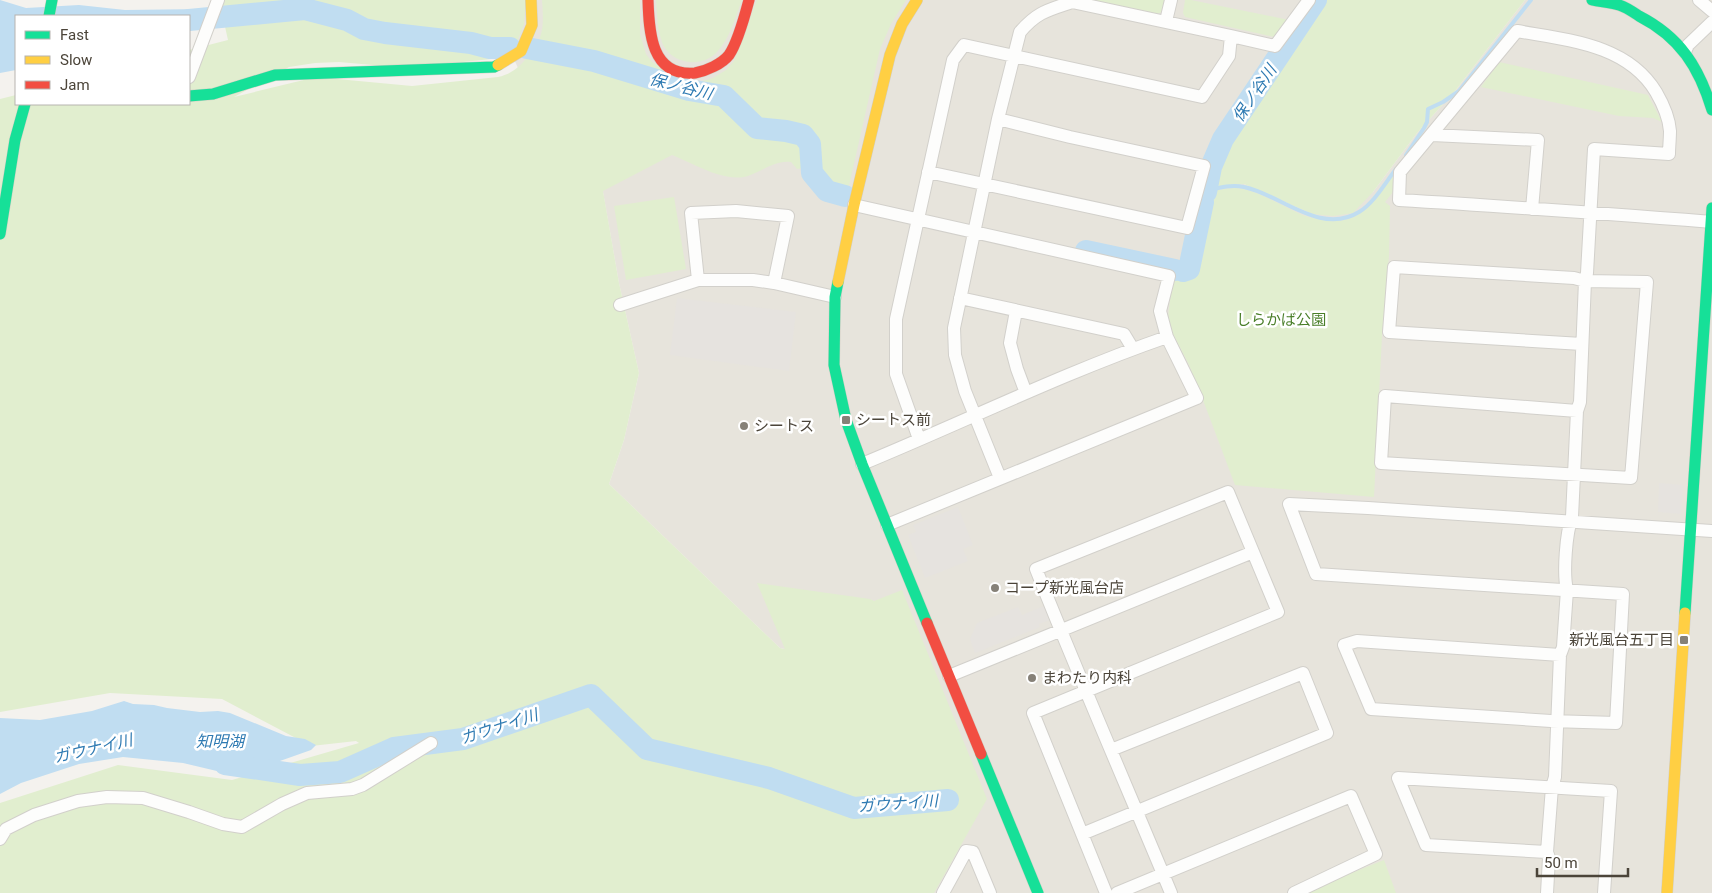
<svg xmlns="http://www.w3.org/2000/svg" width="1712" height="893" font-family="Roboto,'Noto Sans JP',sans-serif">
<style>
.residential{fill:#e7e4dc}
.green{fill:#e1eecf}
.parking{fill:#e6e3df}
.water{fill:#c0ddf1}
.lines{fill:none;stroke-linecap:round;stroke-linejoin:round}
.stream{stroke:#c0ddf1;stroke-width:4}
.river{stroke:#c0ddf1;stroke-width:22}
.street-casing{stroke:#d2d0cb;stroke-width:14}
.fast-casing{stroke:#d3cfc5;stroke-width:12}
.slow-casing{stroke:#d3cfc5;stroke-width:12}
.jam-casing{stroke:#d3cfc5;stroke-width:12}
.street{stroke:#fdfdfc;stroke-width:12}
.fast{stroke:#16e098;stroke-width:11}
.slow{stroke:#ffcf43;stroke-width:11}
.jam{stroke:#f24e42;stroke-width:11}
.poi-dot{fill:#868178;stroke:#fff;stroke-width:2}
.labels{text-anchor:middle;stroke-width:5;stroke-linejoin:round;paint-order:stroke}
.park-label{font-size:15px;fill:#4a7f2a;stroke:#fff}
.poi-label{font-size:15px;fill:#4b4439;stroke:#fff;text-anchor:start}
.water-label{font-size:16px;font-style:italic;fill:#2e7ab2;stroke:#fff}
</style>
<rect width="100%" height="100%" fill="#f4f2ee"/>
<!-- residential -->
<path class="residential" d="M514 0H1321L1224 141 1216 162 1210 186 1244 184 1312 214 1373 192 1417 133 1455 91 1525 0H1712V893H896L865 667 780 648 609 484 624 440 639 373 619 283 603 192 518 68 510 50Z"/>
<!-- green -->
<path class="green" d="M219 0H526L524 24 517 42 510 50 491 59 407 68 339 62 315 63 289 67 234 97 316 77 412 86 498 77C510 74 516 70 524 61 544 39 544 29 542 0H640V34L646 54 652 62 683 82H699L713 78 726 70 734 61 757 0H906L891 24 880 49 848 190C840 188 831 187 825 182 819 177 816 168 815 161 814 151 819 136 802 138L808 148 809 167 797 169 791 162C775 160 763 171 748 176 724 183 695 164 672 155L603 191 619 283 639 373 624 440 609 484 780 648 785 649 757 583 870 599 874 601 902 590 987 799 934 893H0V803L118 765 232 780 359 743 356 741 311 746 222 699 110 693 0 712V99L16 95V104H189V50L228 40Z
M656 0H742C735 18 730 38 717 52 700 70 667 63 661 39 657 26 657 13 656 0Z
M1090 0H1166L1164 11 1157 14Z
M1185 0H1191L1289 20 1274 37 1185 17 1183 13Z
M1321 0H1525L1455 91 1417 133 1373 192 1353 213 1333 216 1312 214 1244 184 1210 187 1216 162 1224 141Z
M1499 62 1648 95 1662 122 1653 118 1619 116 1481 87Z
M1394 174 1393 192 1385 202 1390 206 1389 256 1382 335 1374 497 1235 485 1206 408 1189 365 1172 332 1168 317 1173 275 1191 271 1209 192C1220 190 1231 186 1243 189 1259 192 1281 205 1296 212 1303 216 1310 217 1318 219 1359 229 1372 202 1394 174Z
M674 197 686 269 626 280 614 206Z
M1384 860 1396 893H1303L1304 892Z"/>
<!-- parking -->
<path class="parking" d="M677 298 796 312 789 371 670 355Z
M1659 483 1683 485 1681 514 1658 512Z
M958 507 973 545 963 549 968 561 925 578 908 535 916 532 913 525Z
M1044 606 1050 620 1039 624 1040 627 975 653 970 639 977 623 1018 607 1022 615Z"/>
<!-- water -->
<path class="water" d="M0 0 26 8 79 5 125 10 202 9 216 13 220 17 214 24 189 31V16H16V70L0 73Z
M124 701 133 704 154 705 167 708 200 712 218 711 230 713 286 736 305 739 316 745 311 750 263 767 221 772 183 763 123 757 79 764 21 783 0 794V718L40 720 92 711Z"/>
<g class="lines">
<!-- stream -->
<path class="stream" d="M1406 155 1424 128 1427 122 1428 109 1443 102 1459 91 1531 0
M1206 191C1218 188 1231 184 1244 187 1280 194 1320 236 1359 212 1374 203 1385 183 1396 169"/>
<!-- river -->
<path class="river" d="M189 20 305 9 347 20 364 29 385 33 471 43 490 48H510
M527 48 594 61 689 90 724 96 757 128 786 131 803 135 810 144 812 173 827 191 845 196
M1206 192 1211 167 1223 139 1316 0
M1086 251 1175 270
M1183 271 1189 269 1203 202
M225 764 300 775 340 772 394 748 463 739 591 695 647 749 769 778 854 808 948 800"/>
<defs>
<path id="street" d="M1699 0 1712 11
M1166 21 1171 0
M1231 36 1275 46 1309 0
M1685 52 1688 45 1712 22
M189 77 218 0
M1432 135 1538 140 1532 209
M928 172 1187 228 1204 166 1070 137 998 119
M854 205 1169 276 1160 311 1167 337
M698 280 691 213 736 211 788 216 774 283
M960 298 1124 334 1133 349
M620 305 698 280H753L774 283 835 297
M1016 311 1010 343 1017 369 1026 393
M1577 411 1385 396 1381 463 1631 478 1647 282 1585 281 1574 278 1394 267 1389 332 1582 344
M919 439 896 374V319L953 60 964 45 1202 97 1229 56 1231 36 1072 2V0
M862 464C964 422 1063 373 1167 337L1197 398 887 525
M1000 478 965 391 955 355 954 328 998 119 1020 32C1037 12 1048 10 1072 2
M1560 655 1357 641 1344 645 1371 709 1551 721 1616 723 1623 594 1316 574 1289 504 1368 508 1712 531
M949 676 1253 552
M1082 834 1327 733 1303 673 1111 750
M0 839 6 829 34 815 78 801 107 797 143 798 189 812 223 824 242 827 282 804 307 793 352 789 363 785 431 743
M1547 852 1426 845 1398 778 1611 791 1604 893
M943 893 966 851 973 852 990 893
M1106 893 1033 713 1278 612 1228 492 1036 569C1079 677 1126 785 1171 893
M1117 893 1351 796 1376 854 1294 893
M1547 893 1549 858 1547 852 1552 787 1555 777 1560 655 1563 647 1567 590C1563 573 1566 533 1572 517L1577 411 1580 402 1585 281 1587 273 1594 149 1669 154C1669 147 1670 139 1670 131 1669 117 1663 104 1656 92 1627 44 1567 40 1517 31L1400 172 1399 200C1503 206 1608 214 1712 222"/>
<path id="fast" d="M1592 0C1601 2 1610 2 1619 5 1626 7 1633 12 1639 16 1680 37 1699 67 1712 110
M49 16 52 0
M189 96 213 94 275 75 494 67 498 65
M0 234 15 140 25 104
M838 282 835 297 834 365 846 420 862 464 927 623
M1685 613 1712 208
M981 754 1038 893"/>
<path id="slow" d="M498 65 521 51 532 25 531 0
M838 282 854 205 890 55 902 24 917 0
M1667 893 1685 613"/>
<path id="jam" d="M648 0C649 32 651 77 695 73 706 71 722 64 729 55 738 42 745 15 749 0
M927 623 981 754"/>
</defs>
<!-- street casing -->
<use href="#street" class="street-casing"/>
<!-- fast casing -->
<use href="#fast" class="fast-casing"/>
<!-- slow casing -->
<use href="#slow" class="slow-casing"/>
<!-- jam casing -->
<use href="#jam" class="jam-casing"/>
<!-- street -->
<use href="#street" class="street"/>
<!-- fast -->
<use href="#fast" class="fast"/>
<!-- slow -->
<use href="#slow" class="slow"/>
<!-- jam -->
<use href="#jam" class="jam"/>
</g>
<!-- markers -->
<g class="poi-dot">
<rect x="841" y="415" width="10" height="10" rx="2.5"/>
<circle cx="744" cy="426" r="5"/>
<circle cx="995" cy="588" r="5"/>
<rect x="1679" y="635" width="10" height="10" rx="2.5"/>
<circle cx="1032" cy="678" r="5"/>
</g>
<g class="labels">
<!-- park labels -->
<g class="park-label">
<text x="1281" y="325">しらかば公園</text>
</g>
<!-- poi labels -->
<g class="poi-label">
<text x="856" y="425">シートス前</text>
<text x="754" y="431">シートス</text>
<text x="1005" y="593">コープ新光風台店</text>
<text x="1674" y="645" text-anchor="end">新光風台五丁目</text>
<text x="1042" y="683">まわたり内科</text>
</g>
<!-- water labels -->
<g class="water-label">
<text transform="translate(681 86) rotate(14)" y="6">保ノ谷川</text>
<text transform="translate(1254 93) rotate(-56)" y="6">保ノ谷川</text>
<text transform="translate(499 726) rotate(-18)" y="6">ガウナイ川</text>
<text x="220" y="747">知明湖</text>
<text transform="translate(93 748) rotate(-13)" y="6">ガウナイ川</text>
<text transform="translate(898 803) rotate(-4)" y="6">ガウナイ川</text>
</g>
</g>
<!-- legend -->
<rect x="15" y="15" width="175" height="90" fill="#ffffff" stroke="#b7b4b0"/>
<rect x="25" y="31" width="25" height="8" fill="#16e098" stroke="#b7b4b0"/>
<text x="60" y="40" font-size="15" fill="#4b4439">Fast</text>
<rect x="25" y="56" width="25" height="8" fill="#ffcf43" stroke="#b7b4b0"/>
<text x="60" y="65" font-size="15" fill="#4b4439">Slow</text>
<rect x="25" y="81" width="25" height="8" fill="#f24e42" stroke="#b7b4b0"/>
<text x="60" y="90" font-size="15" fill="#4b4439">Jam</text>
<!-- scale -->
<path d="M1537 868v8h91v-8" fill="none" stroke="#4b4439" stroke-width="2.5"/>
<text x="1544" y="868" font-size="15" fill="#4b4439" stroke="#ffffff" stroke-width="4" paint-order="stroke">50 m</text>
</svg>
